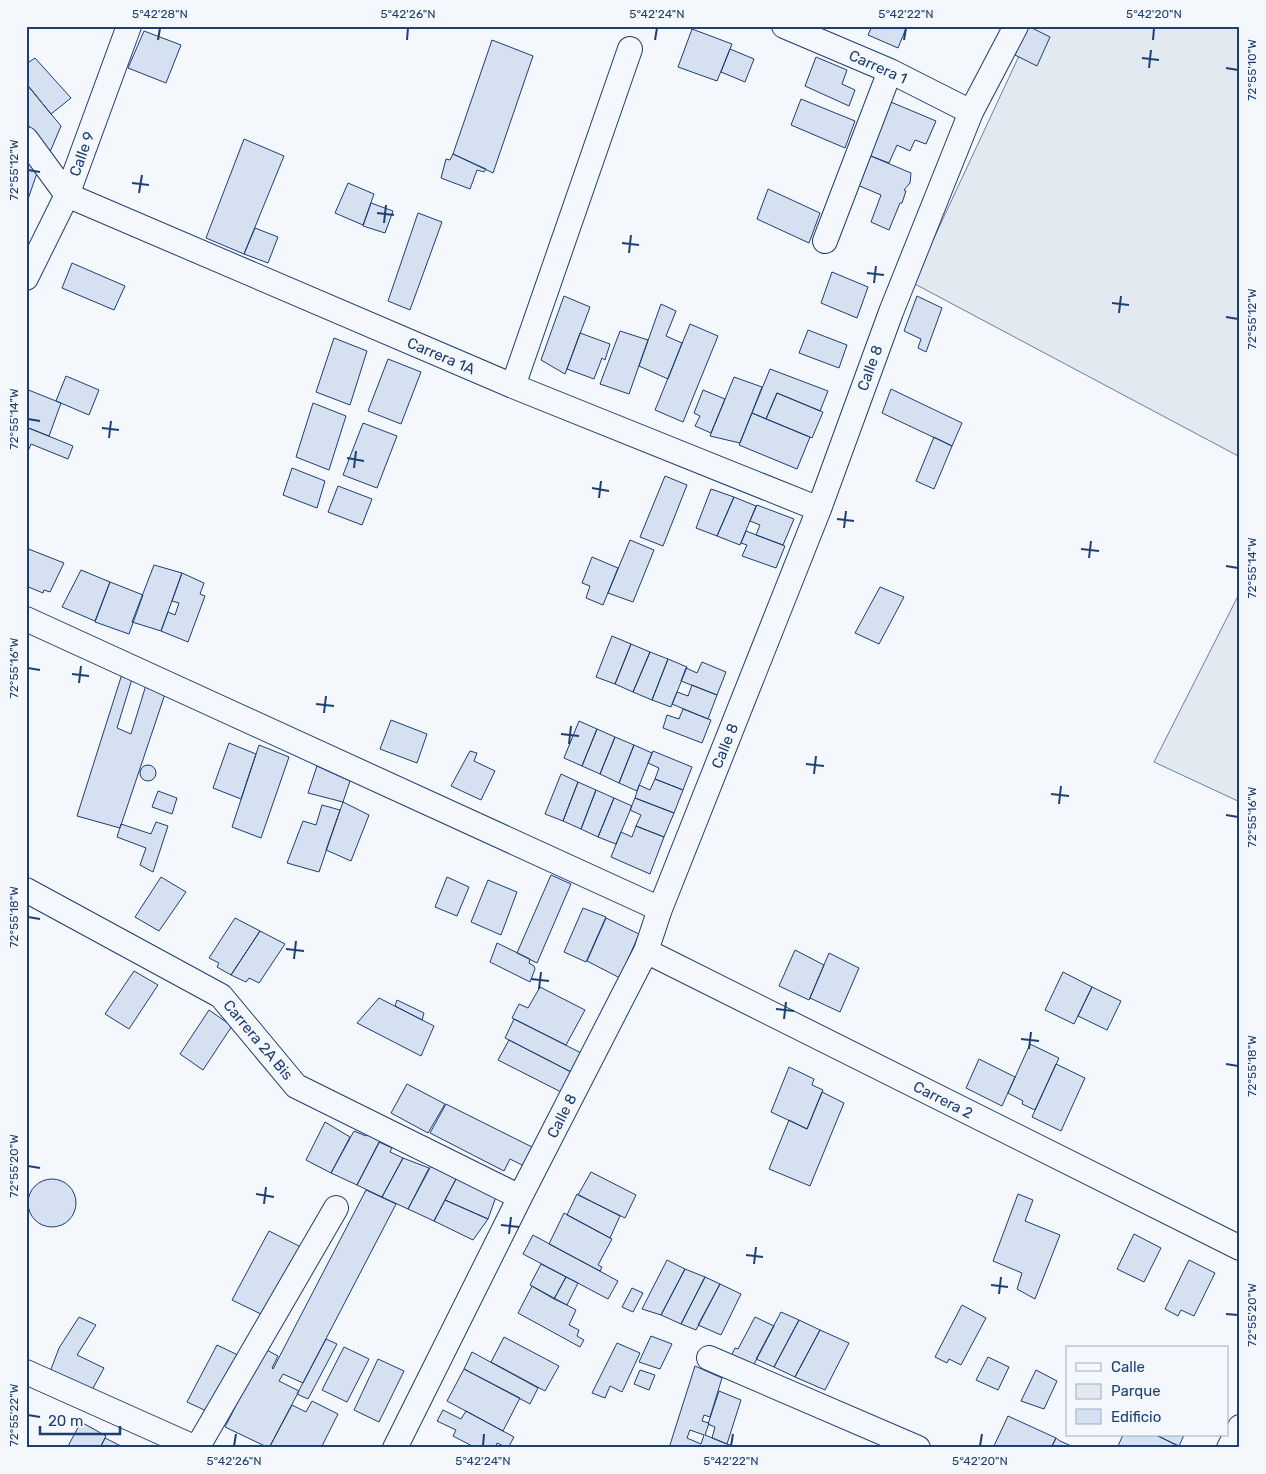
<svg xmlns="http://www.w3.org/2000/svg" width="1266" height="1474" font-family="Rubik,sans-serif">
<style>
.green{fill:#e3e9f0;stroke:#687fa3}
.building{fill:#d5e0f0;stroke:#1d3f73;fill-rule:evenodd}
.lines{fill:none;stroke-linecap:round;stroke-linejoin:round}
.minor-casing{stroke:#1d3f73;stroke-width:26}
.minor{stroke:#f4f7fb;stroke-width:24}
.ticks{fill:none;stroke:#1d3f73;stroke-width:2}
.labels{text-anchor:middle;stroke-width:4;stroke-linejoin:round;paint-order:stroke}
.street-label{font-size:15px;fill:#1d3f73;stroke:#f4f7fb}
.neatline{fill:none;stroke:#1d3f73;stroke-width:2}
.ticks-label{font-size:12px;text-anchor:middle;fill:#1d3f73}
</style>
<rect width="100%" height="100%" fill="#f4f7fb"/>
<!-- green -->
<path class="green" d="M1033 26H1240V457L913 283Z
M1240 592V802L1154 762Z"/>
<!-- building -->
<path class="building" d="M872 26H907L898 48 868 35Z
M1028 26 1050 37 1037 66 1015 55Z
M692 29 732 44 717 81 678 67Z
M144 31 181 45 166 83 128 68Z
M492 40 533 56 493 173 453 154Z
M730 49 754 59 745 82 721 72Z
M816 57 847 70 842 84 855 90 849 106 805 86Z
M35 58 71 98 51 114 26 83V64Z
M28 86 61 126 50 152 26 122V87Z
M801 99 855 121 845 148 791 125Z
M886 100 936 121 926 144 915 140 910 151 897 145 889 163 866 154Z
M244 139 284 156 244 254 206 238Z
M453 154 486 169 484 172 477 170 470 189 441 178 446 159 450 160Z
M866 154 911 173 910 183 904 190 906 191 902 203H900L889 230 871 222 881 195 855 184Z
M26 159 37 173 26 205Z
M348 183 374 194 363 225 335 213Z
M768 189 820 213 809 243 757 219Z
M371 203 393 211 385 233 363 226Z
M418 213 442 222 410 310 388 301Z
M255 228 278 237 268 263 244 254Z
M72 263 125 286 114 310 62 288Z
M832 272 868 287 857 318 821 303Z
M564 296 590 307 565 374 541 360Z
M917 296 942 308 926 352 918 348 921 339 904 331Z
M661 304 676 311 666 336 682 343 668 379 639 366Z
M690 324 718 336 683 422 655 410Z
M808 330 847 345 839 368 799 353Z
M620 331 648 340 629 394 600 384Z
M580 333 610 344 605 360 602 358 594 379 567 369Z
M334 338 367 351 350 405 316 392Z
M388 359 421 372 401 424 368 411Z
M770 369 828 391 820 411 777 393 766 419 752 413Z
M66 376 99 390 89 415 56 401Z
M734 377 762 387 740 443 710 436Z
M26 389 61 403 49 436 26 427Z
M891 389 962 423 952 446 882 413Z
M703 390 725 399 711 433 695 426 700 416 694 413Z
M777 393 823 412 812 438 766 419Z
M313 403 346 416 329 470 296 457Z
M752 413 810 437 797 469 739 445Z
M363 423 397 436 377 488 343 475Z
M26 427 73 446 68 459 31 444 26 456Z
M934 437 952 446 934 489 916 481Z
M292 468 325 481 317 508 283 495Z
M665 476 687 485 663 546 640 537Z
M338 486 372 499 362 525 328 512Z
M711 489 734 497 717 536 696 528Z
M734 497 756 506 740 545 717 536Z
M757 505 794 519 783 545 756 535 760 525 750 521Z
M746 531 785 546 776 568 742 556 747 545 741 543Z
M630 540 654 550 633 602 608 593Z
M26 548 64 563 50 592 44 590 43 593 26 586Z
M592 557 618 568 603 605 586 598 590 586 582 583Z
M154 565 182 573 161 631 132 622Z
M81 570 110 582 95 621 62 607Z
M182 573 204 583 200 594 205 596 188 642 161 631 168 612 175 615 179 603 172 601Z
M110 582 143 595 129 634 95 622Z
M880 587 904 597 879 644 855 633Z
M612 636 631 644 615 684 596 677Z
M631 644 650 652 633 692 615 684Z
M650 652 668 659 652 700 633 692Z
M668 659 687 667 671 707 652 700Z
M702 662 726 672 717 695 681 681 686 668 697 673Z
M122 674 132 679 117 728 131 734 146 685 165 694 120 828 77 816Z
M692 685 717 695 708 719 672 704 677 692 688 696Z
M683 709 711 720 702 743 663 728 667 715 679 719Z
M391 720 427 734 417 763 380 749Z
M579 721 597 729 582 766 564 758Z
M597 729 615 737 600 774 582 766Z
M615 737 634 745 619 783 600 774Z
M229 743 256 754 241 799 213 788Z
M259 745 289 757 261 838 232 827Z
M634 745 652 753 637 791 619 783Z
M470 751 477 753 474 761 495 771 481 800 451 786Z
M653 751 692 767 683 790 655 779 659 768 648 763Z
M140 773a8 8 0 1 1 16 0a8 8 0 1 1-16 0Z
M317 766 350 781 343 802 308 793Z
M561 774 578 782 563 821 545 814Z
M655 779 683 790 674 813 635 798 639 785 650 790Z
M578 782 596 790 581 829 563 821Z
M596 790 614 798 598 837 581 829Z
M158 791 177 798 172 814 152 807Z
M614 798 632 806 616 844 598 837Z
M635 798 674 813 664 837 636 826 641 815 630 810Z
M343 802 369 815 351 861 326 850Z
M322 805 340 810 319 872 287 863 303 821 316 825Z
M156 822 168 826 153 872 140 865 146 848 117 837 121 824 151 834Z
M636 826 664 837 650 874 611 857 621 832 632 837Z
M551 875 571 884 537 963 517 953Z
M161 877 186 892 159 931 135 917Z
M447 877 469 887 457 916 435 907Z
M488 880 517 892 501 935 471 922Z
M583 908 606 917 586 962 564 952Z
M235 918 260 931 231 975 217 967 219 963 209 958Z
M606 918 639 934 620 978 587 961Z
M260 931 285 944 259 983 249 978 246 982 231 975Z
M497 943 530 959 529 963 534 966 535 969 530 982 490 962Z
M795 950 824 965 809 1000 779 986Z
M829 953 859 968 840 1012 810 998Z
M134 971 158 985 129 1029 105 1014Z
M1063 972 1092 987 1074 1024 1045 1010Z
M540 987 585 1010 566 1045 512 1018 519 1004 528 1008Z
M1092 987 1121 1001 1107 1030 1078 1016Z
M379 998 434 1026 421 1056 357 1023Z
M397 1000 424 1013 422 1020 395 1006Z
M209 1010 232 1026 203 1070 180 1054Z
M514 1019 585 1055 575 1074 505 1038Z
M509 1040 575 1074 565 1094 498 1060Z
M1030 1044 1059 1058 1035 1110 1022 1104 1023 1101 1008 1093Z
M979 1059 1015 1077 1002 1106 966 1088Z
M1056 1064 1085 1078 1061 1131 1032 1117Z
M789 1067 814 1079 812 1085 823 1090 807 1129 771 1112Z
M407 1084 445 1104 428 1133 391 1113Z
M822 1092 844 1103 810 1186 769 1169 789 1120 807 1129Z
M446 1104 536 1149 526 1167 510 1159 504 1171 430 1133Z
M325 1122 350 1137 331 1173 306 1160Z
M354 1131 366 1136 368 1133 381 1139 357 1185 331 1173Z
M379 1142 392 1148 390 1152 403 1158 382 1197 357 1185Z
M403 1158 429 1168 408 1209 382 1197Z
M431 1166 457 1177 434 1221 408 1209Z
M591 1172 636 1195 625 1218 578 1195Z
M457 1177 497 1194 488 1219 445 1200Z
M28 1203a24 24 0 1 1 48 0a24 24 0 1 1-48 0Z
M366 1190 396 1204 303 1383 283 1374 279 1381 299 1391 269 1448 225 1427 265 1349 278 1356 272 1368 273 1369Z
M577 1194 620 1216 610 1238 567 1215Z
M1018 1194 1033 1200 1025 1221 1060 1235 1035 1299 1017 1289 1022 1273 993 1261Z
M445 1200 488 1219 473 1240 434 1221Z
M564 1213 612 1239 598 1265 602 1267 600 1271 549 1244Z
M269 1231 301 1247 265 1316 232 1300Z
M1134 1234 1161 1248 1144 1282 1117 1269Z
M533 1235 618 1281 608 1299 523 1254Z
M667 1260 685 1269 661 1315 642 1309Z
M1189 1260 1215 1273 1194 1316 1181 1310 1178 1316 1165 1309Z
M541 1264 566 1277 554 1299 530 1285Z
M685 1269 705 1277 681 1324 661 1315Z
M566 1277 578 1283 567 1305 554 1299Z
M705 1277 720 1284 696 1330 681 1324Z
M720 1284 741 1294 721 1335 698 1325Z
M532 1286 576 1310 569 1325 579 1330 577 1336 584 1340 580 1347 518 1313Z
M632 1288 643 1293 633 1312 622 1307Z
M962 1305 986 1318 961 1365 949 1359 947 1363 935 1357Z
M781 1312 799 1320 774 1367 756 1359Z
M79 1317 96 1325 77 1355 104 1368 92 1390 50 1372 59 1348Z
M755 1317 774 1326 751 1370 729 1360 735 1348 738 1349Z
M799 1320 820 1330 795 1377 774 1367Z
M820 1330 849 1343 825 1390 795 1377Z
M651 1336 672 1344 660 1369 639 1362Z
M504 1337 559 1366 545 1391 491 1362Z
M326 1339 337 1344 308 1399 297 1394Z
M617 1343 640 1353 622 1392 610 1386 605 1398 592 1393Z
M217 1345 242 1357 213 1414 187 1402Z
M344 1347 369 1359 347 1402 322 1390Z
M472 1352 538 1388 530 1404 464 1369Z
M988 1357 1009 1367 998 1390 976 1380Z
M378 1359 404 1371 379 1422 354 1410Z
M695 1366 722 1378 710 1417 704 1415 702 1421 709 1423 705 1435 737 1448H669ZM690 1430 704 1435 701 1444 687 1438Z
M464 1369 520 1398 503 1431 447 1401Z
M640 1370 655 1375 649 1390 634 1384Z
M1036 1370 1057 1381 1044 1409 1021 1401Z
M719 1391 741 1400 727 1444 712 1438 715 1427 708 1424Z
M312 1401 338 1414 321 1448H269L292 1405 306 1412Z
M443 1410 461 1419 466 1411 514 1437 508 1448 497 1443 495 1448H476L453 1436 456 1430 437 1421Z
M1008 1416 1056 1438 1051 1448H993Z
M81 1422 106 1436 100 1448H67Z
M1123 1435H1156L1182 1448H1117Z
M1156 1435H1184L1179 1446Z
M105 1438 125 1448H100Z
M1056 1438 1060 1441 1076 1448H1051Z"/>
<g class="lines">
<defs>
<path id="minor" d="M784 26 890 71 971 112
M26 139 67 195
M67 195 513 386 819 509
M825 241 890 71
M26 278 67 195 129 26
M513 386 630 49
M26 619 660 909
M26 890 221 996 296 1086 520 1197
M646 951 1240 1248
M709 1358 918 1448
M26 1372 196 1448
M197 1448 336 1208
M395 1448 520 1197 646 951 660 909 819 509 891 312 971 112 1016 26
M1229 1448 1240 1427"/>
</defs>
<!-- minor casing -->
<use href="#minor" class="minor-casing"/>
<!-- minor -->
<use href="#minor" class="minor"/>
</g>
<!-- ticks -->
<path class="ticks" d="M158 40 160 28M407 40 408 28M655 40 657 28M904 40 906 28M1153 40 1154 28M1142 58 1159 60M1149 68 1151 50M1226 68 1238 70M28 170 40 172M132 183 149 185M139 193 142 175M377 213 394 215M384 223 386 205M622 243 639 245M629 253 631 235M867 273 884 275M874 283 876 266M1112 303 1129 305M1119 313 1121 296M1226 317 1238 319M28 419 40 421M102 428 119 430M109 438 111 421M347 458 364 461M354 468 356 451M592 488 609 491M599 498 601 481M837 519 854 521M844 528 846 511M1081 549 1099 551M1089 558 1091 541M1226 566 1238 568M28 668 40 670M72 674 89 676M79 683 81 666M316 704 334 706M324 713 326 696M561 734 579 736M569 744 571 726M806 764 824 766M814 774 816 756M1051 794 1069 796M1059 804 1061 786M1226 815 1238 817M28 917 40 919M286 949 304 951M294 959 296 941M531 979 549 981M539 989 541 972M776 1009 794 1011M784 1019 786 1002M1021 1039 1039 1041M1029 1049 1031 1032M1226 1064 1238 1066M28 1166 40 1168M256 1194 274 1197M264 1204 266 1187M501 1225 519 1227M509 1234 511 1217M746 1255 763 1257M754 1264 756 1247M991 1285 1008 1287M999 1294 1001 1277M1226 1314 1238 1315M28 1415 40 1417M234 1446 236 1434M483 1446 484 1434M731 1446 733 1434M980 1446 982 1434"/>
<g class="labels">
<!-- street labels -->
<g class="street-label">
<text transform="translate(878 67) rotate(24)" y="5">Carrera 1</text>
<text transform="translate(82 154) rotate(-70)" y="5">Calle 9</text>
<text transform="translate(441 356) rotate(23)" y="5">Carrera 1A</text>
<text transform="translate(870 368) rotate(-70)" y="5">Calle 8</text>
<text transform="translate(725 746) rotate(-68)" y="5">Calle 8</text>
<text transform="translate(258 1040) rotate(50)" y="5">Carrera 2A Bis</text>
<text transform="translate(943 1100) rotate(27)" y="5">Carrera 2</text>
<text transform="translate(562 1116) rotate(-63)" y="5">Calle 8</text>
</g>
</g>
<!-- border -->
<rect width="1266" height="1474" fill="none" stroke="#f4f7fb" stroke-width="55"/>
<!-- legend -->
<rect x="1066" y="1346" width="162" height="90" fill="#f4f7fb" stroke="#9eadc5"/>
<rect x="1076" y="1363" width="25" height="8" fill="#f4f7fb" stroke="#9eadc5"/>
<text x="1111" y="1372" font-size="15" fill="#1d3f73">Calle</text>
<rect x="1076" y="1384" width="25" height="15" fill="#e3e9f0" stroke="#9eadc5"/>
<text x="1111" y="1396" font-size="15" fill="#1d3f73">Parque</text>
<rect x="1076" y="1409" width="25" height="15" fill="#d5e0f0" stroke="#9eadc5"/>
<text x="1111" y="1422" font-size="15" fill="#1d3f73">Edificio</text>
<!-- scale -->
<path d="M40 1426v8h80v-8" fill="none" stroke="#1d3f73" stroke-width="2.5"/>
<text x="48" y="1426" font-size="15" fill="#1d3f73" stroke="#f4f7fb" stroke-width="4" paint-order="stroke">20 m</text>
<rect x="28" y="28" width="1210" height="1418" class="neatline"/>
<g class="ticks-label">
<text x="160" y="18">5°42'28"N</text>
<text x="408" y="18">5°42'26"N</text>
<text x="657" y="18">5°42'24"N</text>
<text x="906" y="18">5°42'22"N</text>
<text x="1154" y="18">5°42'20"N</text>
<text transform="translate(1252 70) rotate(-90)" y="4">72°55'10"W</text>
<text transform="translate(14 170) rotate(-90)" y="4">72°55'12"W</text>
<text transform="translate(1252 319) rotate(-90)" y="4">72°55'12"W</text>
<text transform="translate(14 419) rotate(-90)" y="4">72°55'14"W</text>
<text transform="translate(1252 568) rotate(-90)" y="4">72°55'14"W</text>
<text transform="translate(14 668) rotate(-90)" y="4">72°55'16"W</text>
<text transform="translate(1252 817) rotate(-90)" y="4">72°55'16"W</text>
<text transform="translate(14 917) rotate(-90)" y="4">72°55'18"W</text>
<text transform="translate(1252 1066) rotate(-90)" y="4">72°55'18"W</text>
<text transform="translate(14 1166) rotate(-90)" y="4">72°55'20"W</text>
<text transform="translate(1252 1315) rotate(-90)" y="4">72°55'20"W</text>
<text transform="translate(14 1415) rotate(-90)" y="4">72°55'22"W</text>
<text x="234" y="1465">5°42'26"N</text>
<text x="483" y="1465">5°42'24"N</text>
<text x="731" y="1465">5°42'22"N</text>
<text x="980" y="1465">5°42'20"N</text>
</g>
</svg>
